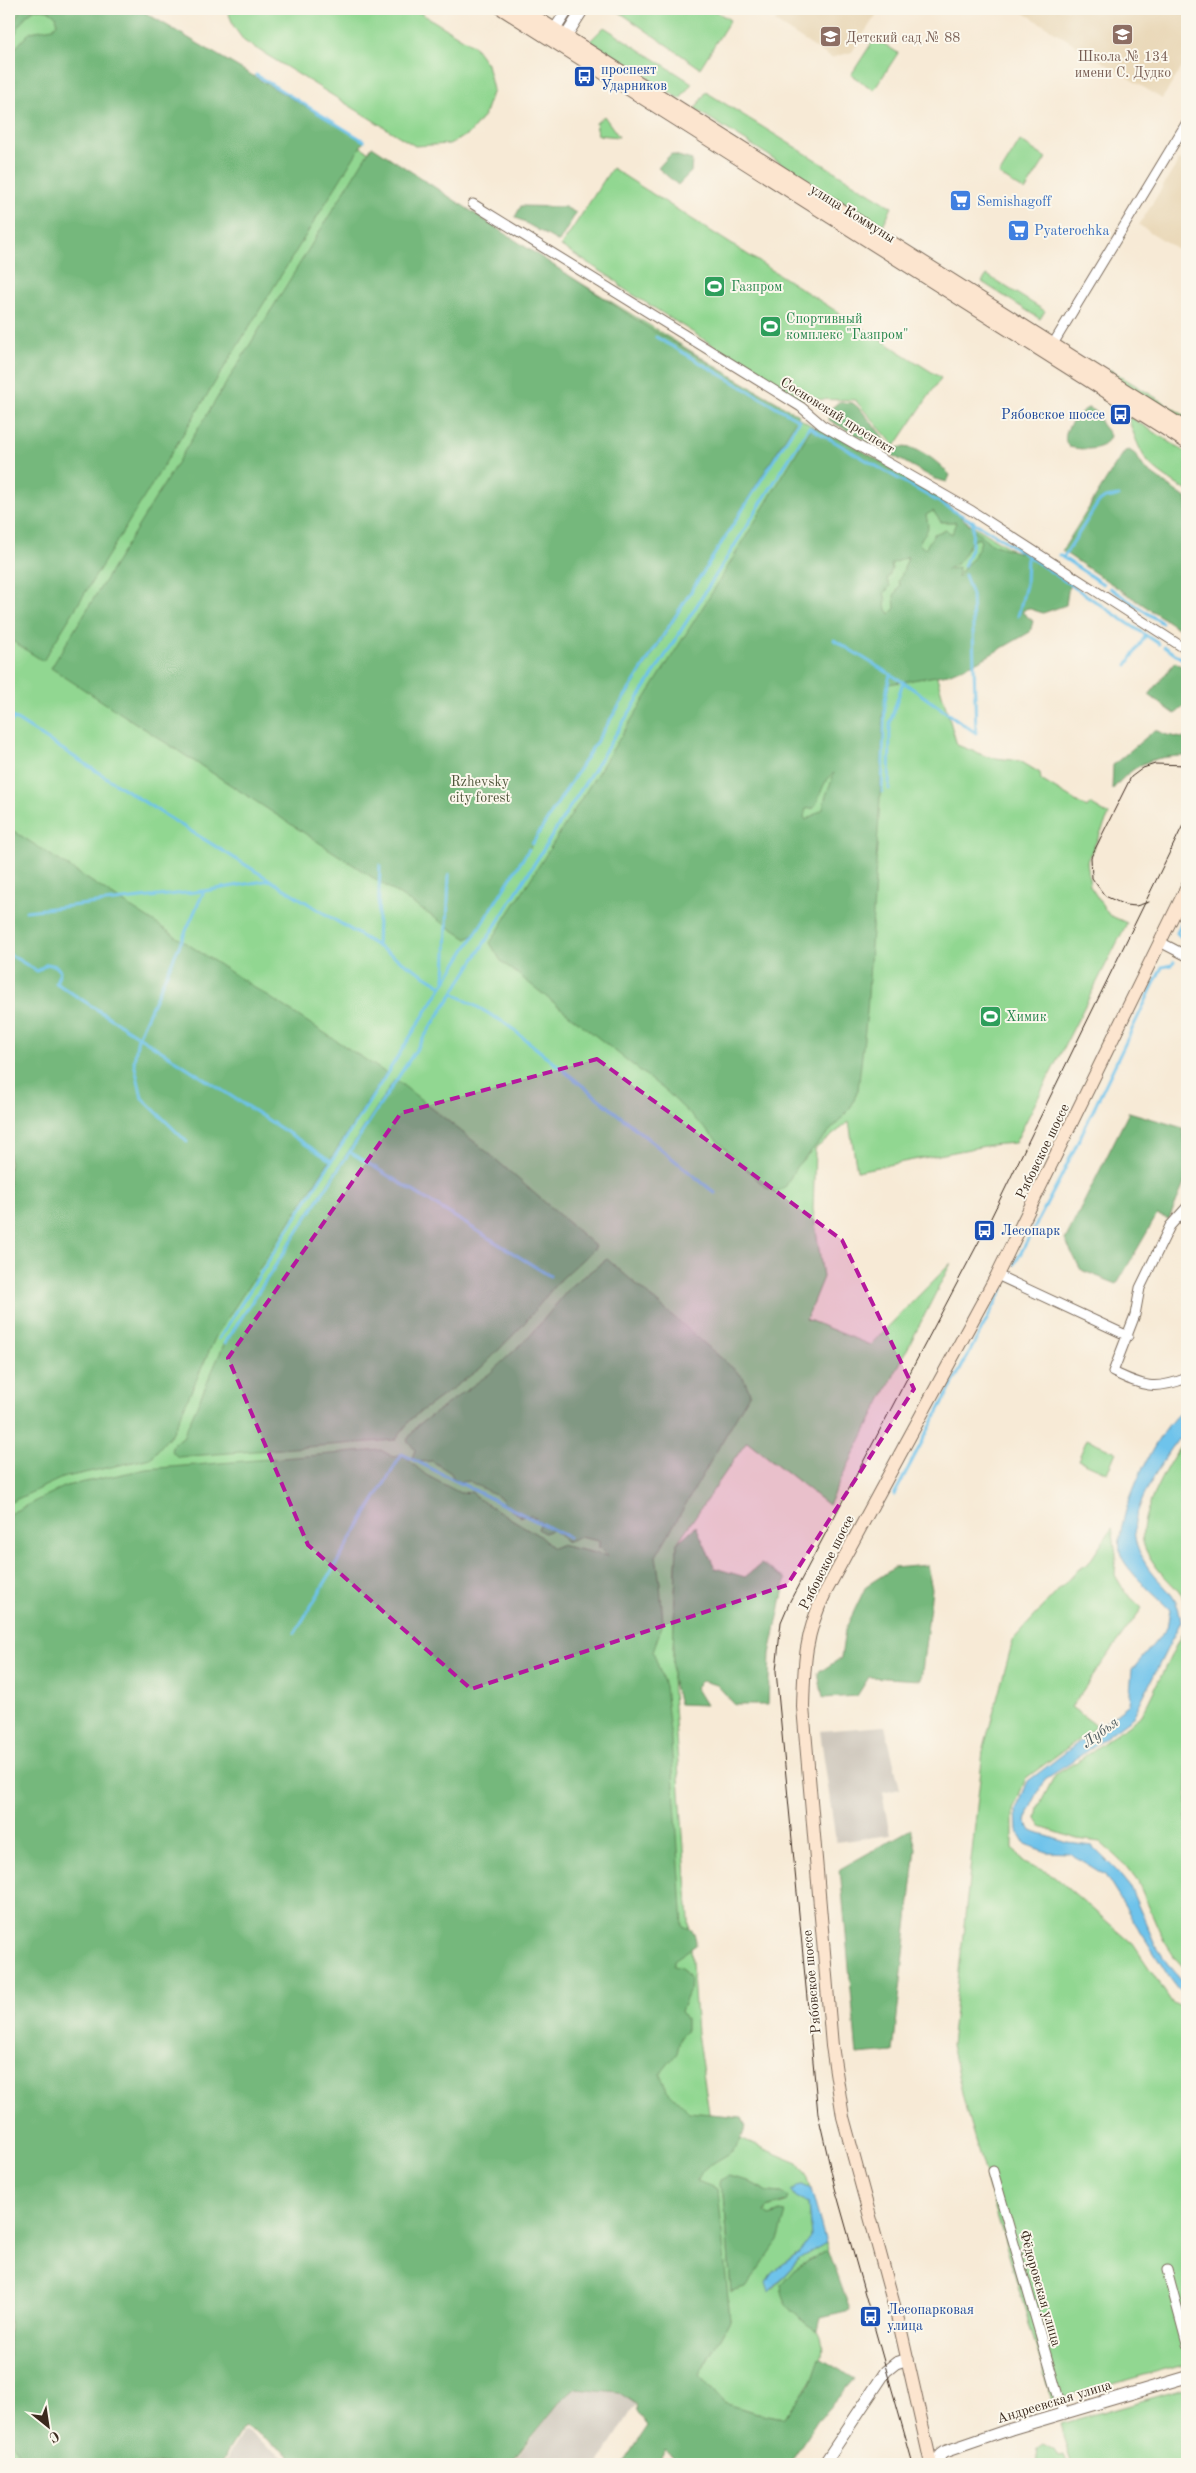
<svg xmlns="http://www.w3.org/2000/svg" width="1196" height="2473" font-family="'Old Standard TT',serif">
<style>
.built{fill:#ead9ba}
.industrial{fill:#cac3b8}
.green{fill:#91d791;stroke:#668058;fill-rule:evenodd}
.forest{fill:#74b87b;stroke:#58714c;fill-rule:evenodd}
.water{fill:#6ec3eb;stroke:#547684}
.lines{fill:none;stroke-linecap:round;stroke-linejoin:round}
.stream{stroke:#6ec3eb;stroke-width:3}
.minor-casing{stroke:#7d6d5e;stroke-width:11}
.tertiary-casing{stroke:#7d6d5e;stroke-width:13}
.secondary-casing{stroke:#7d6d5e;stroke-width:14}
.minor{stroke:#fff;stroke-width:9}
.tertiary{stroke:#fff;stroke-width:11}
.secondary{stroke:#fce5cf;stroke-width:12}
.tram{stroke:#3b2a1e;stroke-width:1}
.rail-casing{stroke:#3b2a1e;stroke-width:5}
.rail{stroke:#fbf7ec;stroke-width:3;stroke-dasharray:9;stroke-linecap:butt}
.marked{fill:#b5179e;fill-opacity:0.2;stroke:#b5179e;stroke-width:4;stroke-dasharray:10 6;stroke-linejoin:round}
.labels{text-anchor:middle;stroke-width:4;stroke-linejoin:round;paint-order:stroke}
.education-label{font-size:14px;fill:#785e54;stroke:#fbf7ec;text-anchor:start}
.transit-label{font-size:14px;fill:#164399;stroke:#fbf7ec;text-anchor:start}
.shop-label{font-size:14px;fill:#366cbe;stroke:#fbf7ec;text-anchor:start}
.street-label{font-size:14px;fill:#3b2a1e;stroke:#fbf7ec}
.leisure-label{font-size:14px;fill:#27864d;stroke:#fbf7ec;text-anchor:start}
.park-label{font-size:14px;fill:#50553b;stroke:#fbf7ec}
.water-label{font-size:15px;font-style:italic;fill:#4a585c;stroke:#fbf7ec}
</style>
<rect width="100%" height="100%" fill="#fbf7ec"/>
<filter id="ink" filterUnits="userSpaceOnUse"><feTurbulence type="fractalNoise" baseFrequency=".02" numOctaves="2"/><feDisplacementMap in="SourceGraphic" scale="10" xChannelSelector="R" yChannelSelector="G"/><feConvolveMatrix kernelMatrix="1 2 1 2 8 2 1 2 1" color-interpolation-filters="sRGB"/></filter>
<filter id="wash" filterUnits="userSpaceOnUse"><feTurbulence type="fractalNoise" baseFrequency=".0096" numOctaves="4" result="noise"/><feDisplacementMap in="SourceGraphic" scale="20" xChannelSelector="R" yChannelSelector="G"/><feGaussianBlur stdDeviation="1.12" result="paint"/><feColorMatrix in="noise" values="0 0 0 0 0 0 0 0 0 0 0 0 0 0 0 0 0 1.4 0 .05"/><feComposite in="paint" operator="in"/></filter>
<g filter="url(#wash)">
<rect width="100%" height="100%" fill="#f7ead6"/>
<!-- built -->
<path class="built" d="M783 9H880L852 52 831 58 775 22Z
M1018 9H1187V60L1162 99Z
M1180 159 1187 164V255L1139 225Z"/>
<!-- industrial -->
<path class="industrial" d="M885 1726 900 1789 882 1793 890 1835 836 1842 820 1731Z
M576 2388 618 2392 636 2404 598 2464H512L559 2403Z
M244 2430 293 2464H223Z"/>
<!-- green -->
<path class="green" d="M9 9H138L1011 549 932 660 957 745 988 757 1020 761 1040 773 1041 780 1087 808 1090 804 1109 815 1087 861 1090 886 1109 915 1127 923 1015 1143 990 1145 857 1171 849 1122 815 1149 813 1209 823 1277 806 1319 870 1345 951 1263 828 1505 747 1441 677 1543 672 1678 697 2033 716 2159 736 2147 740 2139 798 2163 808 2178 811 2189 802 2185 793 2194 808 2203 811 2237 800 2252 772 2272 767 2281 772 2290 800 2258 826 2243 828 2249 794 2270 800 2319C805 2322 816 2327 819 2333 834 2361 800 2398 783 2418L753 2412 724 2403 699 2375 730 2320 725 2273 238 2400 192 2464H9ZM748 2181 768 2192 783 2193 786 2203 767 2208 765 2213 770 2216 780 2212 731 2292 724 2193Z
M227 9H414L473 45 487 64 493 90 484 116 469 134 449 144 415 146 244 41 234 27Z
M615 9H712L730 20 700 68Z
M604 27 692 83 680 99 590 41Z
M875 38 898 53 874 90 851 75Z
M706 92 892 207 882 227 695 109Z
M604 116 619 137 598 135 596 123Z
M1020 141 1046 158 1025 191 999 175Z
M612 168 941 378 895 446 855 400 798 399 621 287 618 282 561 246Z
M987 275 1045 311 1040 319 982 282Z
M1109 369 1187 417V422L1106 373Z
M1127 415 1187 453V491C1144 464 1144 463 1127 415Z
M1187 1438V1608C1184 1592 1167 1581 1158 1569 1152 1561 1145 1551 1143 1542 1138 1516 1170 1457 1187 1438Z
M1087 1439 1116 1452 1107 1473 1078 1460Z
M1112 1528 1116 1554 1115 1575 1125 1592 1142 1608 1071 1707 1097 1726 1026 1778 1013 1810V1848L1022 1861 1053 1875 1133 1944 1173 2004 1187 2011V2363L1052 2401 966 2110 951 2045 983 1751 1013 1640 1076 1571 1088 1564Z
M1187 1623V1971L1175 1958 1163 1939 1138 1882 1125 1865 1100 1842 1077 1839 1041 1827 1036 1819 1038 1808 1055 1775 1078 1761 1142 1715Z
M1187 2388V2464H1071L1060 2424Z
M1043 2444 1054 2450 1058 2457 1064 2456 1067 2464H1035L1037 2448Z"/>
<!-- forest -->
<path class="forest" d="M19 9H139L364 141 43 661 9 639V55L30 32 53 28 57 23 56 16 48 10 35 9 25 17 13 37 9 40V23L15 21 20 11Z
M372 146 649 328 799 415 662 640 475 934 467 939 51 668Z
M671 154 692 160 691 172 678 185 658 168Z
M521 206 565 207 576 213 559 242 515 217Z
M839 402 853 403 861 410 893 449C914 441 937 461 950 475L947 482 935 479 829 420V410Z
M1088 408C1103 413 1096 417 1103 426 1106 430 1108 431 1110 436 1104 452 1083 450 1069 447 1058 435 1075 414 1088 408Z
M812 427 830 431 939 497 991 544 1038 558 1069 585 1066 605 1043 613 1027 608 1022 612 1033 621 1030 632 981 660 948 674 889 684 883 714 882 765 867 1012 858 1090 852 1105 843 1117 796 1167 786 1186 776 1192 765 1187 667 1092 501 961 490 943 715 588ZM933 511 941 522H956L952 534 946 530 934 534 925 549 919 544C925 528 931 536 926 515ZM979 538 981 542 973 559 967 564 957 578 959 567 946 570 959 562 971 542ZM908 557C905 565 903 574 898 581L900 585 894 596 895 608 890 614 885 606 886 599 884 594 890 586 887 580 892 569 891 564ZM834 773C831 784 824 797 823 809L806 820 804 817 806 809 814 808C822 795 821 782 834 773Z
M1129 450 1135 454 1145 469 1187 499V634L1062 551 1116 464 1125 451Z
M1175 662 1187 670V704L1175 714 1149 695Z
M1155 730 1167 735 1187 739V756C1152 756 1135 763 1112 790L1113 765Z
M9 828 386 1073 216 1336 173 1432 151 1458 62 1478 9 1503Z
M395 1079 486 1151 596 1247 557 1283 522 1326 482 1367 412 1418 395 1440 178 1457 171 1451 173 1444 183 1437 225 1342Z
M1129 1112 1183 1128 1187 1157V1177L1169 1219 1157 1215 1117 1284 1081 1270 1065 1240Z
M607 1259 743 1377 750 1393 656 1556 660 1583 663 1623 653 1651 665 1686 671 1741 683 1926C693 1930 696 1934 696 1945L674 1960V1966L682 1968 690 1979 689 1992 681 2011 686 2019V2031L681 2036 677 2053 660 2074 667 2090 689 2112 742 2117 746 2127C743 2133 741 2141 737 2146 726 2160 704 2162 697 2181L718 2189 730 2320 699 2375 724 2403 753 2412 783 2418 811 2384 820 2358 855 2379 817 2421 789 2464H682L665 2450 657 2464H622L648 2426 637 2411 636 2404 618 2392 576 2388 559 2403 510 2464H302L257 2433 243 2427 220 2464H22L9 2433V1514L66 1486 146 1469 381 1450 393 1457 402 1455 426 1475 460 1493 472 1492 477 1498 538 1535 553 1548 560 1545 608 1556 599 1548V1541L579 1537 565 1542 560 1535 552 1530 544 1533 538 1529 541 1522 531 1515 521 1517 505 1506 502 1499 469 1481 460 1482 453 1478 451 1473 432 1461 418 1462 412 1458 415 1450 407 1440 418 1425 489 1374 531 1335 572 1285Z
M696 1526 715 1568 745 1577 761 1564 786 1579 770 1654 768 1705H735L717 1685 701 1681 695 1687 706 1705 679 1704 672 1678 677 1543Z
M927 1565 932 1589 921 1680 869 1677 857 1696 823 1698 818 1673 841 1658 845 1630 866 1586 894 1568Z
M911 1829 916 1848 893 2052 857 2055 840 1869Z
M728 2176 748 2181 768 2192 783 2193 788 2197 786 2202 767 2208 765 2212 770 2216 780 2212 786 2213 778 2241 745 2288 731 2292 724 2193 719 2184 720 2180Z
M828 2249 850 2310 821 2317 818 2331C800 2319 783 2308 781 2285L794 2270Z"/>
<!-- water -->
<path class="water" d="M1187 1407V1428C1169 1449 1141 1494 1135 1521 1133 1535 1136 1549 1144 1561 1159 1587 1177 1589 1181 1621L1133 1717 1069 1764 1045 1779 1028 1812 1026 1822 1031 1831 1068 1843 1092 1846 1116 1870 1130 1887 1155 1944 1167 1963 1181 1979 1187 1981V1993L1179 1990 1169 1977 1105 1875 1069 1853 1046 1852 1025 1844 1017 1830 1016 1810 1028 1781 1129 1704 1132 1670 1167 1628 1170 1610C1157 1596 1124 1570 1120 1552 1114 1519 1158 1424 1187 1407Z
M802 2185 811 2189 826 2243 800 2258 769 2292 766 2283 772 2272 798 2254 811 2237 808 2203 795 2197 791 2191 797 2186Z"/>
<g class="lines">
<!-- stream -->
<path class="stream" d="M256 75 364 141
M1059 555 1103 584
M1063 558 1098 503 1105 498 1119 496
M964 566 972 546 973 521
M965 575 972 595 976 733
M1110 588 1162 623
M1018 616 1026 585 1027 555
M834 640 903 682 976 733
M1164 647 1187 662
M1127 665 1146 635
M9 715 163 814 442 986
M9 725 14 718
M889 789 890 723 903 682
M882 792 885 700 890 674
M532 844 799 420 656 337
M26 911 203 891
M1182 945 1185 941 1177 933 1187 912
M377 946 380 865
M9 954 37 971 47 964 56 966 60 971 56 983 330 1160
M445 980 449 874
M453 993 505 1023 715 1193
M187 1142 142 1098 134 1062 138 1037 204 891 270 880
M350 1152 550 1276
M1015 1264 1061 1177 1162 967 1172 965 1174 962
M219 1339 529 849
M225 1343 453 993 809 427 999 537 1159 644
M894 1495 1003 1289
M295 1633 402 1454 568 1537"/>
</g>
</g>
<g filter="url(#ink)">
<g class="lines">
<defs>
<path id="minor" d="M473 204 801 407 822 425 972 511 1187 650
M1050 349 1187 122
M1160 942 1187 956
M1187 1207 1170 1226 1140 1288 1135 1315 1113 1372C1143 1386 1154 1391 1187 1378
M997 1275 1128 1336
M993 2171 1063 2413
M1167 2270 1187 2344"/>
<path id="tertiary" d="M555 38V29L568 9
M559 40 566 36 583 9
M824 2464 886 2371 896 2363 908 2359
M938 2464 940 2455 944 2452 1011 2429 1187 2377"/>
<path id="secondary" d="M502 9 1187 443
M523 9 1187 429
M931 2464 901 2331 843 2117 832 2046 803 1707C804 1664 805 1633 825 1593L997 1275 1187 887"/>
</defs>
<!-- minor casing -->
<use href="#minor" class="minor-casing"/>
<!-- tertiary casing -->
<use href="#tertiary" class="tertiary-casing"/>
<!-- secondary casing -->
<use href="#secondary" class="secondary-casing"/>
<!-- minor -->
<use href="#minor" class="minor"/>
<!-- tertiary -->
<use href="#tertiary" class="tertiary"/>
<!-- secondary -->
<use href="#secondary" class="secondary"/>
<!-- tram -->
<path class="tram" d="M1149 902 1136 906 1125 905 1105 896 1092 878 1091 857 1131 777 1143 768 1155 764 1187 765
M913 2464 835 2188 818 2114 776 1671 781 1622 790 1601 985 1230 1187 817"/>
<defs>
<path id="rail" d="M9 2461 10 2464"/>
</defs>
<!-- rail casing -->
<use href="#rail" class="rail-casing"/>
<!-- rail -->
<use href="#rail" class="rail"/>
</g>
</g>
<!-- marked area -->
<path class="marked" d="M597 1059 842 1240 914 1389 787 1585 471 1689 308 1545 228 1358 401 1113Z"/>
<!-- icons -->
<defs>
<symbol id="school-square" viewBox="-11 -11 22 22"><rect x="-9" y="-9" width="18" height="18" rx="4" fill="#8d6e63" stroke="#fbf7ec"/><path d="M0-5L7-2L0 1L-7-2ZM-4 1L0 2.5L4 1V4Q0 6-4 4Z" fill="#fff"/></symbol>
<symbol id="bus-square" viewBox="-11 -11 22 22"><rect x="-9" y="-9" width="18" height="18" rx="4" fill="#1a4fb4" stroke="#fbf7ec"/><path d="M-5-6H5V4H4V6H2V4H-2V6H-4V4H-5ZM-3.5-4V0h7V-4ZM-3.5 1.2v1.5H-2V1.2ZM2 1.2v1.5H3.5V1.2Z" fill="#fff"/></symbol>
<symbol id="supermarket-square" viewBox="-11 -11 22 22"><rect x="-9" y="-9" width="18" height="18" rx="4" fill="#3f7fe0" stroke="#fbf7ec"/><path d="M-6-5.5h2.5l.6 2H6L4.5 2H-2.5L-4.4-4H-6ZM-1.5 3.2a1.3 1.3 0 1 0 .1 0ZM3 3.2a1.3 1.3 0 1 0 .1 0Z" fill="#fff"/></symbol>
<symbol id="stadium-square" viewBox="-11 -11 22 22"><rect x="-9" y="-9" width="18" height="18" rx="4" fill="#2e9e5b" stroke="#fbf7ec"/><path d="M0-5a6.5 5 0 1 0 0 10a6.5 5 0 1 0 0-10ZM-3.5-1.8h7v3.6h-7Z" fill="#fff"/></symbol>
</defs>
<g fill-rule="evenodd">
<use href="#school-square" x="1110" y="22" width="25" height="25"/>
<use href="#school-square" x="818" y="24" width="25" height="25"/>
<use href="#bus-square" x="572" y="64" width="25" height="25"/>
<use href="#supermarket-square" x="948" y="188" width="25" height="25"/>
<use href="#supermarket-square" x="1006" y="218" width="25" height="25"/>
<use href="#stadium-square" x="702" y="274" width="25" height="25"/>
<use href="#stadium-square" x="758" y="314" width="25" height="25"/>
<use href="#bus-square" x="1108" y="402" width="25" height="25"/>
<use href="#stadium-square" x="978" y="1004" width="25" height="25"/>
<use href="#bus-square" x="972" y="1218" width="25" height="25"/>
<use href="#bus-square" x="858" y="2304" width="25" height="25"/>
</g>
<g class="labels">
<!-- education labels -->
<g class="education-label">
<text x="846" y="42">Детский сад № 88</text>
<text x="1123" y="61" text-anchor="middle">Школа № 134<tspan x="1123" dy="16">имени С. Дудко</tspan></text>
</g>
<!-- transit labels -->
<g class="transit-label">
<text x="601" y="74">проспект<tspan x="601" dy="16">Ударников</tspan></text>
<text x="1105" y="419" text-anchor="end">Рябовское шоссе</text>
<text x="1001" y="1235">Лесопарк</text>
<text x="887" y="2314">Лесопарковая<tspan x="887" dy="16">улица</tspan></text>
</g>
<!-- shop labels -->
<g class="shop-label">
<text x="977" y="206">Semishagoff</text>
<text x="1034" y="235">Pyaterochka</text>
</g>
<!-- street labels -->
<g class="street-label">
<text transform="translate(853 213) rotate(32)" y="5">улица Коммуны</text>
<text transform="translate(838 415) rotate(32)" y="5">Сосновский проспект</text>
<text transform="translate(1042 1151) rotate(-64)" y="5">Рябовское шоссе</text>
<text transform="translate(826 1562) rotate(-63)" y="5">Рябовское шоссе</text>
<text transform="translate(811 1982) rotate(-95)" y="5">Рябовское шоссе</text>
<text transform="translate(1041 2288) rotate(74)" y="5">Фёдоровская улица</text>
<text transform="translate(1054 2401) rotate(-17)" y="5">Андреевская улица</text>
</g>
<!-- leisure labels -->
<g class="leisure-label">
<text x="731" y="291">Газпром</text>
<text x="786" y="323">Cпортивный<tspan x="786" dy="16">комплекс "Газпром"</tspan></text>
<text x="1006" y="1021">Химик</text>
</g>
<!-- park labels -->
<g class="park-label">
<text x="480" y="786">Rzhevsky<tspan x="480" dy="16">city forest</tspan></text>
</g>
<!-- water labels -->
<g class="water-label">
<text transform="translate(1100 1732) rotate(-36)" y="5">Лубья</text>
</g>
</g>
<!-- margin -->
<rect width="1196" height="2473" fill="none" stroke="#fbf7ec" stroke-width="30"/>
<!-- north arrow -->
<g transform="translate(48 2426) rotate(150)" stroke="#fbf7ec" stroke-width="4" paint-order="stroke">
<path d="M0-4L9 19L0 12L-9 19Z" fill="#3b2a1e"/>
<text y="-8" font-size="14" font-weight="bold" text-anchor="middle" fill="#3b2a1e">С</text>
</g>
</svg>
